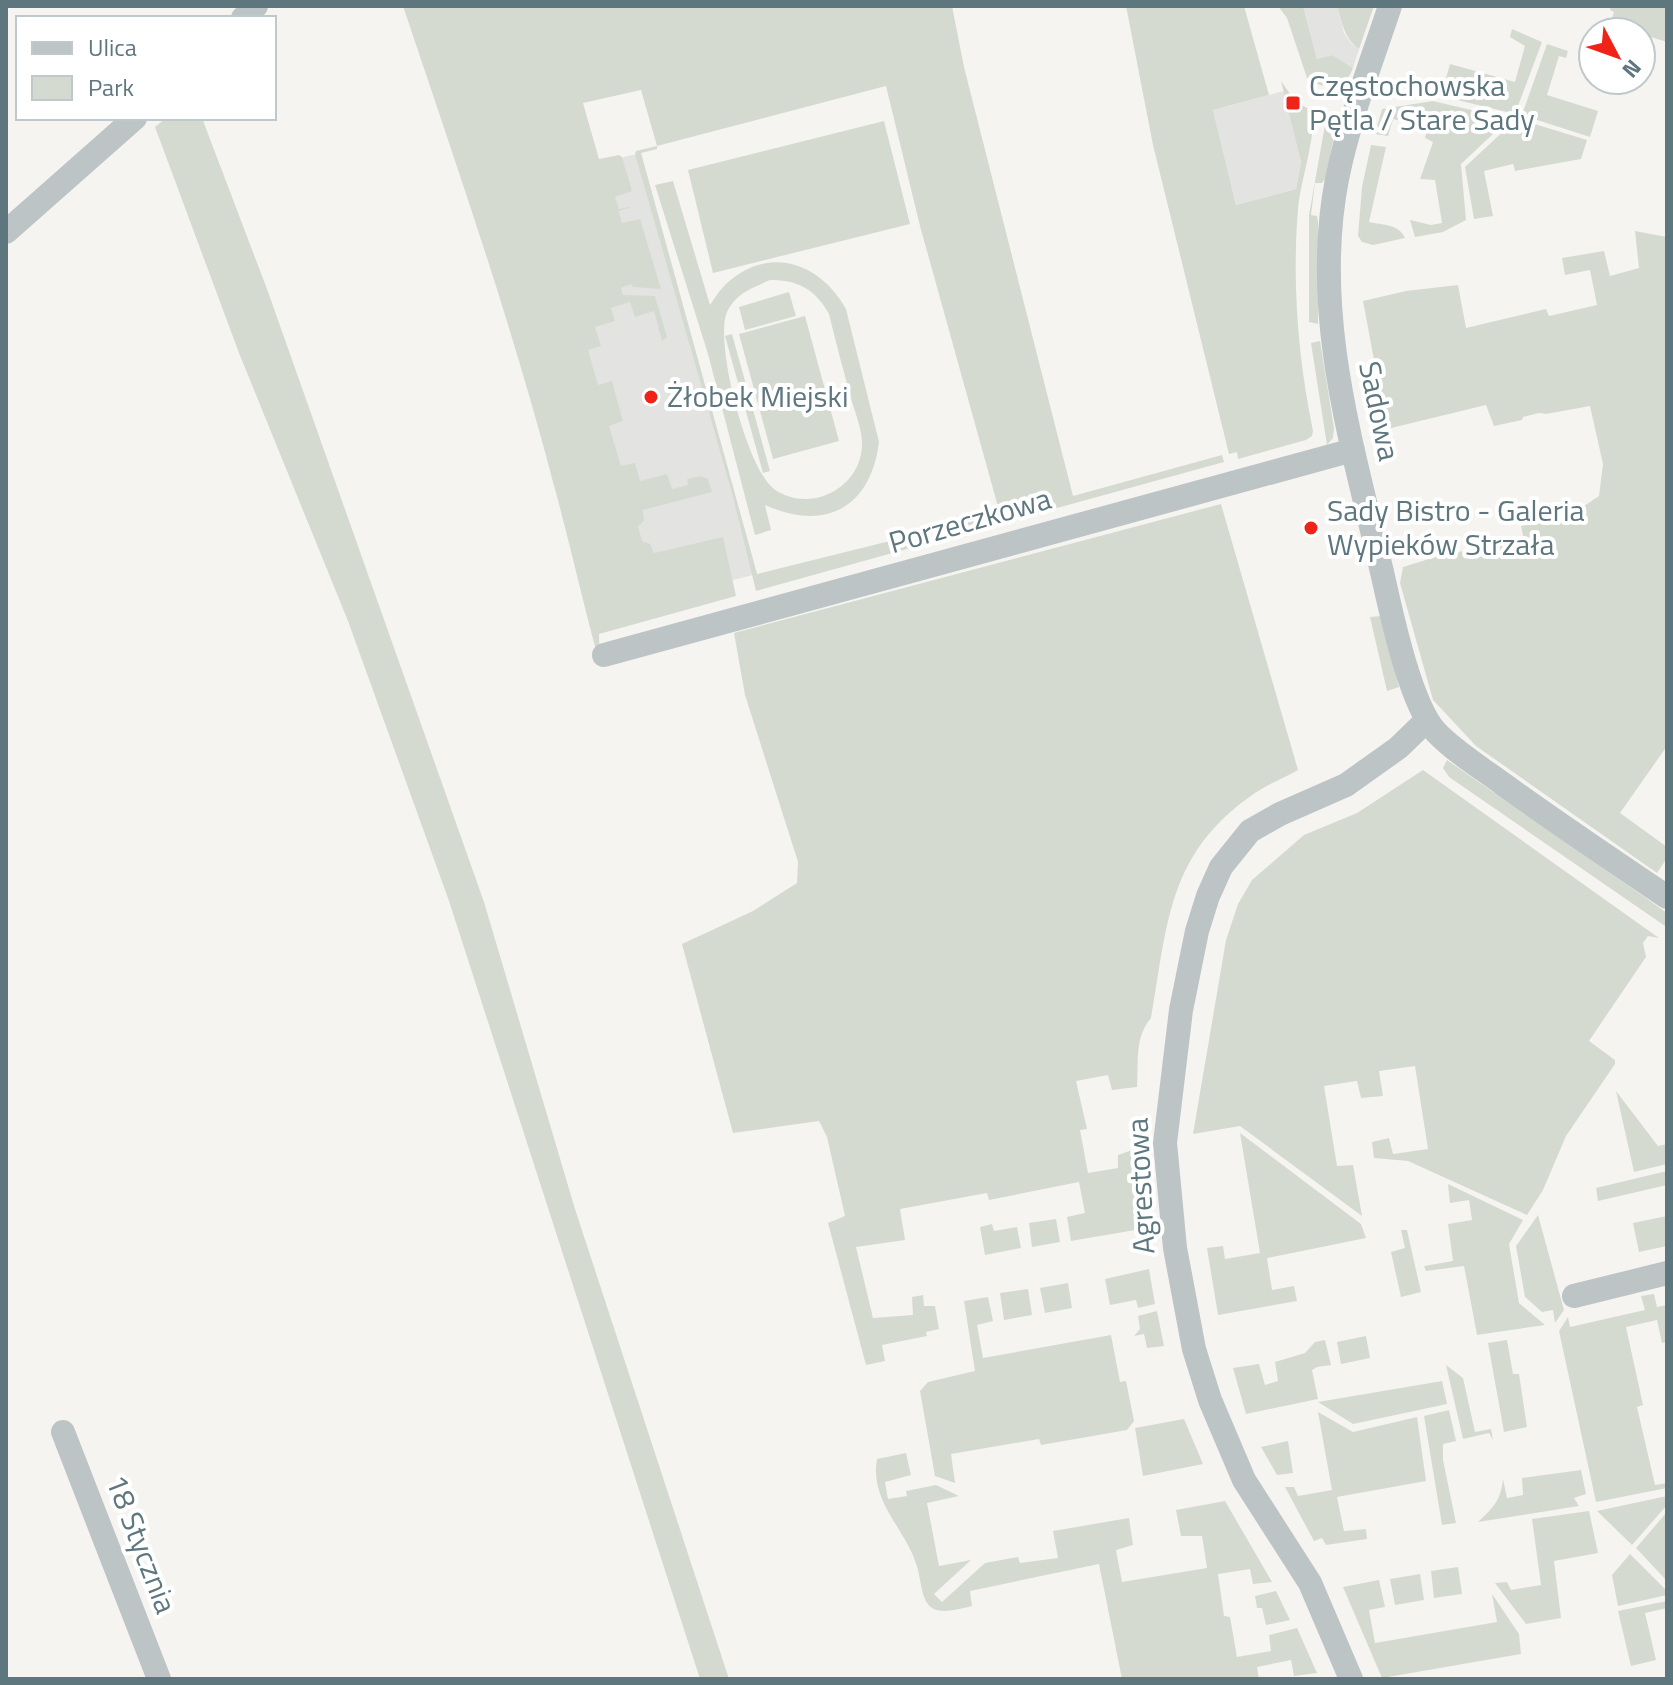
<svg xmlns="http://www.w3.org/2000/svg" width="1673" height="1685" font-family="'Titillium Web',sans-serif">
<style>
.built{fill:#e3e4e2}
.green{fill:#d5dad0;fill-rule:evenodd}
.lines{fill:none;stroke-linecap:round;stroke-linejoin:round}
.minor{stroke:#bdc4c6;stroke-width:24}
.poi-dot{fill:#ef2317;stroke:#fff;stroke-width:3}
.labels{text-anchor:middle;stroke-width:8;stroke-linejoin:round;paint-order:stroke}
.poi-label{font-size:30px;fill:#5e767e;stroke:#fff;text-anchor:start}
.street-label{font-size:30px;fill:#5e767e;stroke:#fff}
</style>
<rect width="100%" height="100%" fill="#f5f4f1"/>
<!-- built -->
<path class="built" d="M1303 6H1337L1344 33 1351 43 1359 49 1353 68 1332 55 1317 59Z
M1284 91 1301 162 1296 189 1236 205 1213 110Z
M641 153 757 574 649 601 529 179Z"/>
<!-- green -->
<path class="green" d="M403 6H952L964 67 1073 496 1222 455 1224 462 941 540 938 529 1000 514 920 226 886 86 657 146V149L641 153 757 574 922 533 925 544 756 591 732 493 635 154 636 151 657 146 641 90 583 103 599 159 619 155 622 157 632 191 615 197 619 209 635 206 619 211 622 223 640 219 661 289 633 287 631 284 621 288 623 295 655 296 667 337 662 341 654 311 635 317 630 302 611 308 615 321 595 327 601 346 588 350 598 385 612 381 623 421 609 426 621 466 635 463 640 481 667 474 672 489 688 485 687 479 700 476 708 479 712 492 643 510 644 521 638 526 642 541 650 544 654 553 723 537 736 596 599 634 600 665C583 604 570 543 553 482 511 321 456 164 403 6Z
M1126 6H1244L1269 95 1213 110 1236 205 1296 189 1301 162 1281 81 1293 98 1290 102 1296 108 1299 103 1313 112C1315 141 1301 179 1298 209 1292 285 1298 357 1313 431L1312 436 1306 440 1238 459 1237 452 1229 454 1153 145Z
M1278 6H1303L1317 59 1332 55 1353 68C1345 91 1325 91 1307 78L1287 18Z
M1337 6H1374L1359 49C1344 38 1342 23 1337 6Z
M1611 6H1667V42L1641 34V32L1610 25 1614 12 1610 10Z
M1512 29 1542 42 1515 114 1441 96 1450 64 1515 82 1525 46 1510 37Z
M1547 44 1568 51 1566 58 1559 56 1547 95 1598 111 1590 137 1522 115Z
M1433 101 1509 119 1461 164 1466 220 1443 232 1415 237 1410 220 1431 225 1442 223 1435 180 1420 179 1433 142 1425 138 1428 127 1393 119 1388 136 1375 134 1382 109Z
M166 118H202L267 289 484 902 575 1209 729 1679H700L449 901 348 621 239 353 155 127Z
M884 121 910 224 713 273 688 170Z
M1528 122 1587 140 1581 159 1515 171 1513 164 1484 171 1493 216 1474 219 1465 167 1509 126 1515 131 1524 128Z
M1325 125 1336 128 1325 179 1322 183H1315L1311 215 1317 216 1318 222V324L1309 322V215Z
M1371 145 1386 147 1369 222C1383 225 1399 224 1405 238L1373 245 1362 242 1358 236 1362 187Z
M673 181 710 305C714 299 719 291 725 285 767 245 819 261 846 309L879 442C871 508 825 532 765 505L771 530 755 535 708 354 655 185ZM770 280C798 280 815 289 829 314 836 343 844 373 852 402 856 415 862 430 862 444 862 487 811 515 774 489 747 469 714 342 727 312 736 293 753 288 770 280Z
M1635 231 1667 237V746L1620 813 1667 847V858L1657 873 1476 746 1433 700 1400 583 1403 567 1442 555 1524 540 1521 526 1566 518 1599 496 1603 464 1590 406 1546 414 1539 413 1523 417 1522 420 1494 426 1486 405 1387 429 1363 301 1406 291 1458 285 1466 328 1546 309 1549 316 1597 305 1590 270 1565 275 1562 258 1604 251 1610 276 1639 268Z
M789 292 796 316 745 330 739 307Z
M805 316 839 441 773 459 739 334Z
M732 334 770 471 763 473 725 336Z
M1320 341 1334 428 1333 438 1327 445 1311 343Z
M1221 504 1298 770C1284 778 1268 784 1255 793 1167 853 1168 923 1151 1018 1134 1038 1139 1062 1137 1087L1112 1090 1108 1075 1076 1081 1087 1129 1080 1130 1088 1173 1118 1168V1155L1135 1149 1141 1229 1071 1241 1067 1217 1085 1213 1079 1182 989 1200 987 1193 900 1209 905 1240 856 1247 873 1318 913 1315 912 1297 923 1295 924 1306H935L939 1329 926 1332 927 1336 882 1345 885 1361 866 1365 828 1223 845 1216 827 1137 819 1121 733 1133 682 944 753 911 797 883 798 862 745 695 734 633Z
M1381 616 1399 687 1387 691 1370 617Z
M1447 760 1646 898 1667 913 1665 926 1449 777 1443 768Z
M1423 770 1659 938 1648 936 1643 943 1646 957 1589 1041 1615 1060V1064L1566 1136 1543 1190 1527 1215 1408 1161 1374 1158 1372 1142 1389 1138 1393 1154 1428 1149 1415 1066 1379 1071 1383 1096 1361 1098 1357 1081 1324 1086 1337 1166 1353 1165 1362 1216 1240 1126 1193 1134 1226 940 1238 904 1252 880 1304 835 1357 813Z
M1616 1091 1658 1146 1667 1144V1164L1634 1172Z
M1240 1133 1361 1224 1366 1238 1267 1258 1272 1290 1294 1286 1297 1301 1218 1315 1207 1248 1223 1246 1225 1259 1260 1253Z
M1667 1171V1185L1598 1201 1596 1188Z
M1448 1184 1523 1220 1509 1244 1519 1303 1545 1325 1477 1335 1464 1266 1426 1271 1424 1266 1453 1261 1448 1224 1472 1220 1469 1200 1450 1203Z
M1538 1215 1564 1310 1555 1323 1553 1310 1542 1312 1525 1297 1516 1246Z
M1667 1216V1246L1639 1252 1633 1223Z
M1056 1219 1060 1242 1032 1247 1029 1223Z
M992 1224 994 1231 1017 1227 1021 1248 985 1255 980 1227Z
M1401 1230H1407L1421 1292 1401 1297 1391 1252 1405 1248Z
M1149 1269 1155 1304 1138 1308 1136 1300 1110 1305 1105 1279Z
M1068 1283 1072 1308 1045 1313 1040 1288Z
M1028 1289 1032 1315 1004 1320 1000 1293Z
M1654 1294 1657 1307 1667 1305V1342L1662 1343 1657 1320 1626 1327 1643 1405 1637 1407 1655 1485 1667 1483V1488L1596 1502 1559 1331 1568 1317 1570 1327 1645 1310 1641 1296Z
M988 1297 993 1321 977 1325 983 1358 1111 1335 1120 1382 1126 1381 1134 1421 1127 1430 1041 1445 1039 1439 951 1454 955 1483 935 1476 920 1391 928 1382 975 1371 964 1301Z
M1157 1311 1164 1346 1147 1348 1144 1334 1134 1336 1140 1329 1138 1316Z
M1366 1336 1370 1358 1341 1364 1337 1342Z
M1325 1340 1331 1365 1317 1367 1312 1370 1318 1399 1246 1414 1233 1368 1259 1364 1265 1385 1278 1381 1275 1362 1305 1353 1315 1342Z
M1507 1340 1513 1374H1519L1527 1427 1504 1432 1488 1343Z
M1446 1365 1463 1378 1475 1432 1491 1429 1493 1440 1489 1433 1463 1439Z
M1442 1381 1447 1404 1353 1424 1318 1402Z
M1449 1410 1456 1441 1443 1444V1460L1456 1523 1442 1525 1424 1416Z
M1318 1412 1353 1432 1417 1417 1426 1481 1337 1497 1344 1531 1366 1529 1367 1539 1326 1545 1322 1538 1314 1541 1285 1487H1294L1298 1496 1332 1490Z
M1184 1419 1203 1464 1143 1476 1135 1428Z
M1288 1441 1293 1473 1277 1475 1261 1447Z
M906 1453 911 1475 885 1482 888 1499 907 1496 906 1491 936 1485 959 1496 927 1503 939 1566 971 1560 934 1594 942 1602 985 1563 1018 1557 1020 1563 1058 1558 1053 1531 1129 1518 1133 1545 1116 1550 1122 1582 1207 1568 1202 1536H1181L1176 1510 1225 1501 1272 1582 1253 1584 1250 1569 1218 1574 1224 1616 1230 1617 1237 1657 1271 1651 1269 1635 1297 1628 1317 1673 1294 1676 1291 1660 1257 1667 1259 1679H1122L1099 1564 970 1591 972 1606C962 1608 945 1614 934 1609 922 1604 921 1582 918 1570 908 1530 869 1503 877 1459Z
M1581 1470 1586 1494 1574 1498 1579 1506 1478 1522C1493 1508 1501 1500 1503 1479L1507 1498 1523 1495 1522 1478Z
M1667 1496V1505L1632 1545 1597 1511Z
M1589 1511 1598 1553 1554 1561 1561 1618 1526 1624 1495 1583 1507 1582 1511 1590 1541 1585 1532 1519Z
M1667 1512V1581L1636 1548Z
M1630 1554 1667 1591V1595L1618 1606 1612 1575Z
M1458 1567 1462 1594 1434 1598 1431 1571Z
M1420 1574 1424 1600 1395 1605 1390 1579Z
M1379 1580 1385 1607 1369 1610 1375 1643 1497 1622 1492 1594 1519 1634 1521 1654 1382 1678 1343 1587Z
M1276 1591 1290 1620 1266 1625 1262 1608H1257L1255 1596Z
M1667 1601V1608L1645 1613 1656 1660 1631 1666 1618 1611Z"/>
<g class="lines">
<!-- minor -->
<path class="minor" d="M1390 6C1371 63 1349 120 1337 179 1311 313 1352 444 1382 572 1391 612 1410 704 1436 732 1455 752 1480 767 1503 784 1557 823 1612 860 1667 897
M243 18 256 6
M6 232 135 118
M604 655 1353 450
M1574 1296 1667 1273
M63 1432 159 1679
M1351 1679 1310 1583 1244 1480 1210 1400 1194 1349 1175 1248 1165 1143 1181 1010 1197 931 1208 896 1221 867 1250 831 1280 814 1346 785 1398 748 1427 720"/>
</g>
<!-- markers -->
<g class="poi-dot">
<rect x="1285" y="95" width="16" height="16" rx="4"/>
<circle cx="651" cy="397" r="8"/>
<circle cx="1311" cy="528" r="8"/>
</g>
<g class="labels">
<!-- poi labels -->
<g class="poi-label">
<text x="1309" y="96">Częstochowska<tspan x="1309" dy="34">Pętla / Stare Sady</tspan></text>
<text x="667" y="407">Żłobek Miejski</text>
<text x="1327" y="521">Sady Bistro - Galeria<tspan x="1327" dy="34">Wypieków Strzała</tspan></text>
</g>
<!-- street labels -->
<g class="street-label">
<text transform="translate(1379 411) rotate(78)" y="10">Sadowa</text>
<text transform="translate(970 521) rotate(-16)" y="10">Porzeczkowa</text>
<text transform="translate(1141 1186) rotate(-93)" y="10">Agrestowa</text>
<text transform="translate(141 1544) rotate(69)" y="10">18 Stycznia</text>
</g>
</g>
<!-- border -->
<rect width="1673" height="1685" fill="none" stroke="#5e767e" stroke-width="16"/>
<!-- legend -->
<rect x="16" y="16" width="260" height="104" fill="#ffffff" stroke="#bfc8cb" stroke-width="2"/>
<rect x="32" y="42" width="40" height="12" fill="#bdc4c6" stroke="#bfc8cb" stroke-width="2"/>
<text x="88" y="56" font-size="24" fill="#5e767e">Ulica</text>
<rect x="32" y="76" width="40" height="24" fill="#d5dad0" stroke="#bfc8cb" stroke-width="2"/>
<text x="88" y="96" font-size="24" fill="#5e767e">Park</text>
<!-- north arrow -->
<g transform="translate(1617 56) rotate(131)"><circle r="38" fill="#ffffff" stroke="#bfc8cb" stroke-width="2"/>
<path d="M0-6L14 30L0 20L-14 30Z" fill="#ef2317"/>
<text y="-12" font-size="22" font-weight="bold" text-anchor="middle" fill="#5e767e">N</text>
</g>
</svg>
